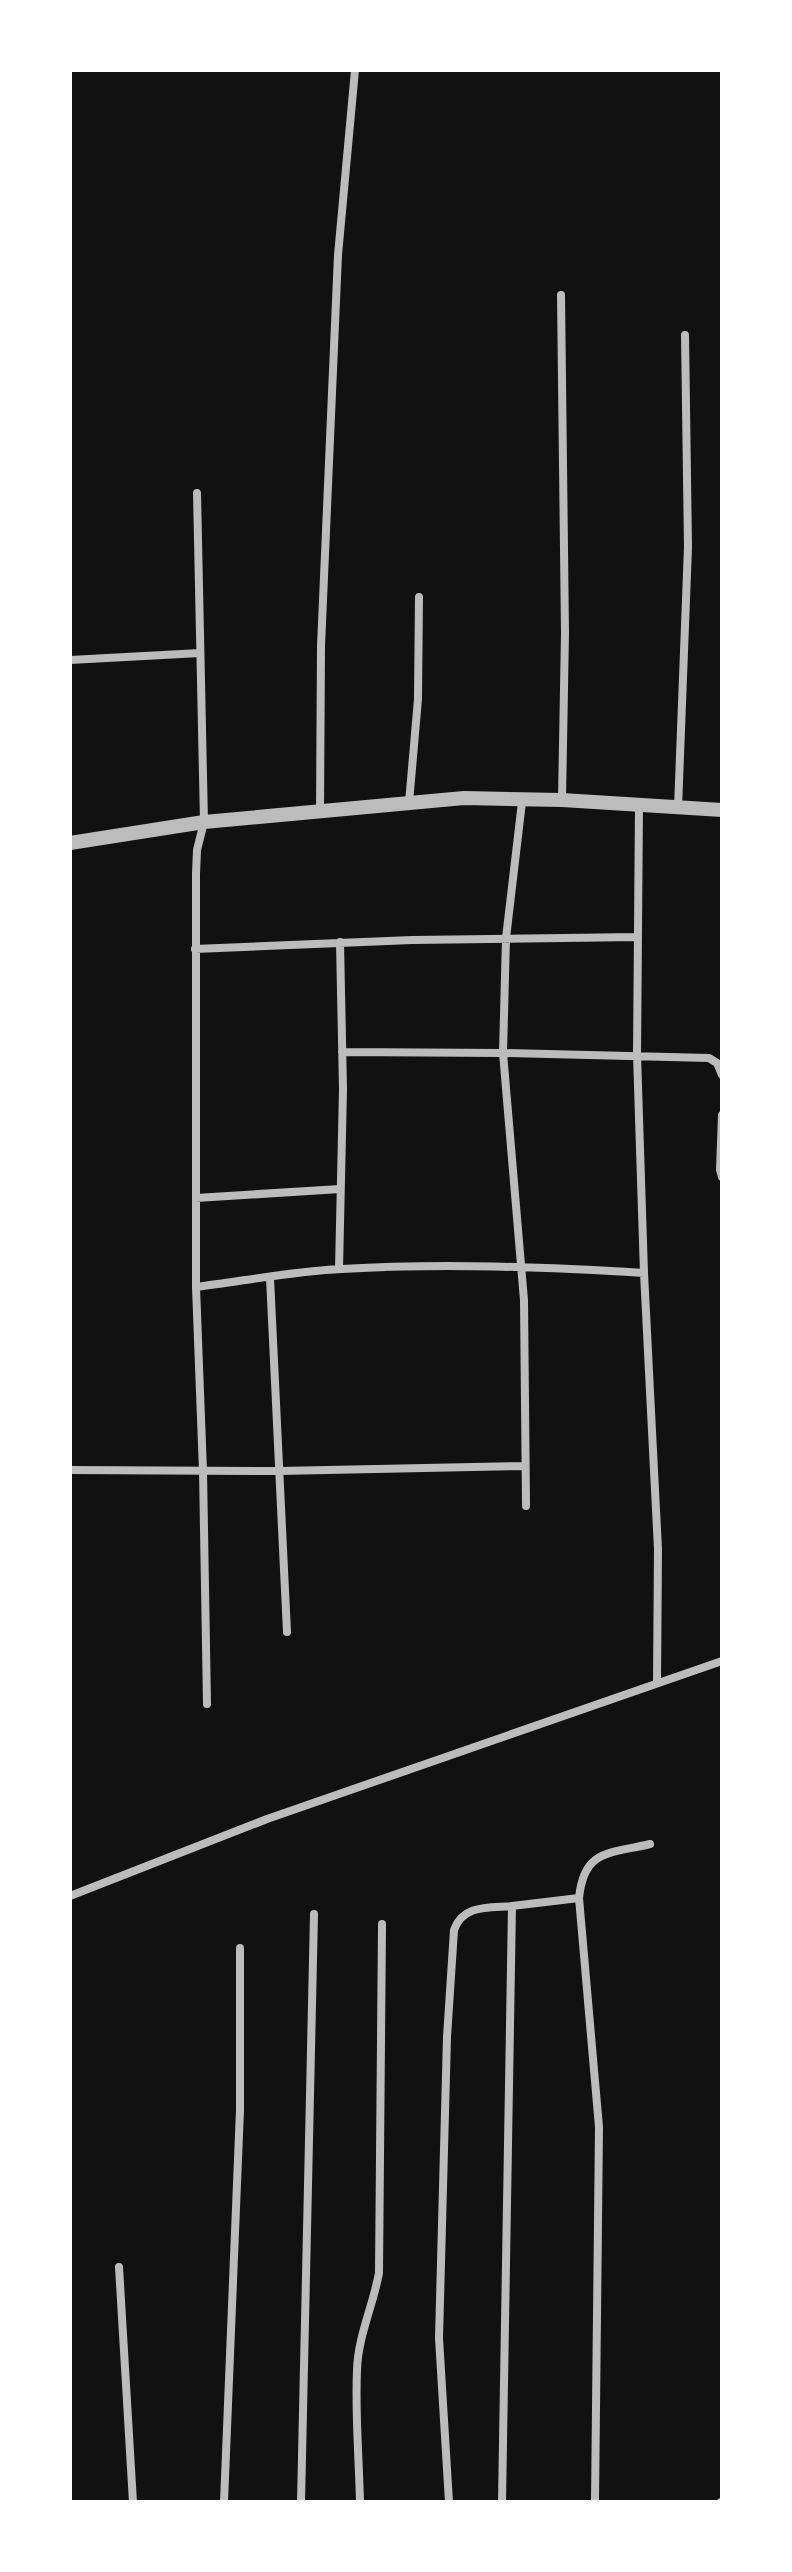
<svg xmlns="http://www.w3.org/2000/svg" width="792" height="2572" font-family="'Titillium Web',sans-serif">
<style>
.lines{fill:none;stroke-linecap:round;stroke-linejoin:round}
.minor{stroke:#bcbcbc;stroke-width:8}
.tertiary{stroke:#bcbcbc;stroke-width:14}
</style>
<rect width="100%" height="100%" fill="#111"/>
<g class="lines">
<!-- minor -->
<path class="minor" d="M561 295 565 633 562 800
M197 493 204 822 197 850 196 874V1287L203 1471 207 1704
M70 660 200 653
M522 802 506 938 503 1053 524 1300 526 1506
M409 803 418 699 419 597
M639 805 637 1055 644 1273 658 1549 657 1683
M678 808 688 547 685 335
M320 812 321 646 338 255 355 70
M195 949 412 940 638 937
M342 1052 503 1053 709 1058 717 1063 722 1075
M722 1115 720 1170 722 1177
M196 1198 340 1189
M339 1269 343 1089 340 942
M270 1278 287 1632
M196 1287C244 1281 294 1271 342 1269 443 1263 543 1267 644 1273
M70 1470 278 1471 525 1466
M70 1896 267 1819 722 1661
M579 1898 599 2127 595 2502
M119 2267 133 2502
M224 2502 240 2110V1948
M301 2502 314 1914
M360 2502C359 2458 355 2414 357 2370 358 2336 373 2306 379 2273L382 1924
M449 2502 439 2338 447 2037 454 1930C463 1904 490 1908 512 1906
M502 2502 512 1906 579 1898C584 1849 609 1854 650 1844
M721 2502H722"/>
<!-- tertiary -->
<path class="tertiary" d="M70 843 204 822 464 798 562 800 722 810"/>
</g>
<!-- border -->
<rect width="792" height="2572" fill="none" stroke="#ffffff" stroke-width="144"/>
</svg>
